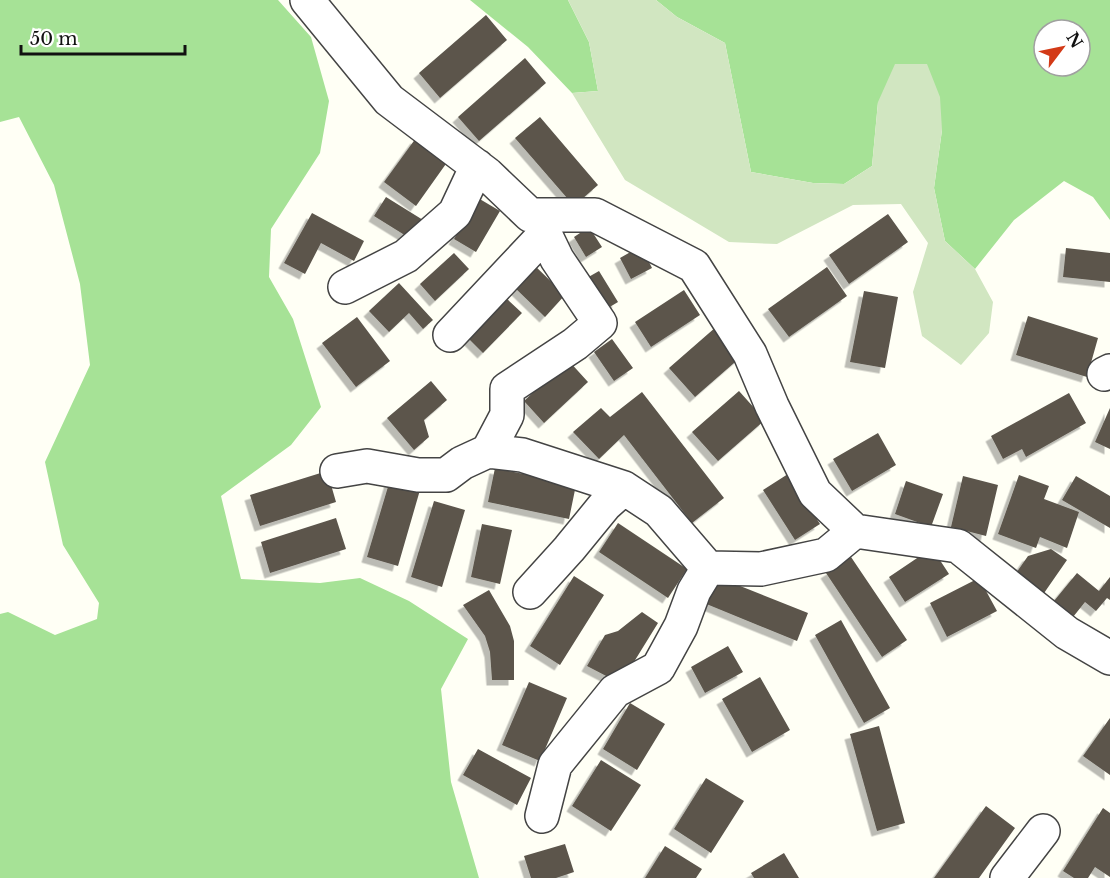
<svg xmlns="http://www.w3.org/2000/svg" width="1110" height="878" font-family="'Libre Baskerville',serif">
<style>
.forest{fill:#a6e296;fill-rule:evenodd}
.cemetery{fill:#d1e6c1}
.building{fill:#5b554c;filter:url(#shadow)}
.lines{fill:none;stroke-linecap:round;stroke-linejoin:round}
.minor-casing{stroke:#444;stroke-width:36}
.minor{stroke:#fff;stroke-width:33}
</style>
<defs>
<filter id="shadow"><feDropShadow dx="-5.5" dy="5.5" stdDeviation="0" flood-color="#0004"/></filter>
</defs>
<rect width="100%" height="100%" fill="#fffff5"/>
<!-- forest -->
<path class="forest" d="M0 0H278L311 37 329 101 320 153 271 229 269 277 293 319 321 407 291 445 221 496 241 579 320 583 360 578 409 601 468 639 441 689 451 782 479 878H0V614L8 612 55 635 97 619 99 603 63 545 45 462 90 365 80 284 54 185 19 117 0 122Z
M470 0H568L589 42 598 91 572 93 528 47Z
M656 0H1110V220L1093 197 1064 181 1014 220 975 269 945 241 934 188 942 130 878 102 872 166 844 184 813 183 751 172 725 43 677 17ZM1044 30H1080V66H1044Z"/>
<!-- cemetery -->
<path class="cemetery" d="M568 0H656L677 17 725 43 751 172 813 183 844 184 872 166 878 102 895 64H927L940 97 942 130 934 188 945 241 975 269 993 302 989 333 961 365 922 336 913 292 928 243 901 204 853 205 777 244 729 242 625 180 572 93 598 91 589 42Z"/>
<!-- building -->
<path class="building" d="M486 15 507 40 440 98 419 73Z
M525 58 546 83 479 141 458 117Z
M540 117 598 185 574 206 515 138Z
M416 138 448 161 416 206 384 182Z
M386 197 423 220 411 239 374 216Z
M478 198 500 211 476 252 454 239Z
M312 213 364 241 354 261 321 243 305 274 284 263Z
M888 214 908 242 849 284 829 255Z
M589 227 602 247 586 257 574 237Z
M641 246 652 268 631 279 620 258Z
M1066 248 1110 253V282L1063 277Z
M454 253 469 269 435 301 420 284Z
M533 264 565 295 545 317 513 286Z
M827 267 847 296 789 337 768 309Z
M599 271 618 302 603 311 585 279Z
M399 283 433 320 423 329 409 313 389 332 369 311Z
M684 290 700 315 651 347 635 322Z
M864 291 898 297 885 368 850 362Z
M506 298 522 313 483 353 468 338Z
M1028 316 1098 338 1087 377 1016 355Z
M357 317 390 361 356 387 322 343Z
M716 327 742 356 695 397 669 368Z
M612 339 633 368 614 381 594 352Z
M568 360 588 382 544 423 524 401Z
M431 381 447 400 424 420 429 437 414 450 387 418Z
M739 391 765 420 718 461 692 432Z
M642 392 724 498 692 523 624 435 599 459 573 432 601 408 610 417Z
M1069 393 1086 423 1026 457 1022 449 1003 459 991 436Z
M1110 408V449L1095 442Z
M878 433 896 465 852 491 833 459Z
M495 468 576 485 569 519 488 502Z
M327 471 336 502 260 526 250 495Z
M788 474 820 524 795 540 763 490Z
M1019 475 1049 486 1044 499 1079 512 1067 548 1040 537 1036 548 998 534Z
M963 476 998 485 986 536 951 527Z
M1076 476 1110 496V528L1062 500Z
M390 480 420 490 398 566 367 557Z
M906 481 943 494 931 527 895 514Z
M434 501 465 510 442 587 411 577Z
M336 518 346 549 270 573 261 542Z
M618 523 687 569 668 598 599 552Z
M482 524 512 530 500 584 471 577Z
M932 548 949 574 905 602 889 577Z
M1051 549 1067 560 1042 596 1014 576 1028 556Z
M851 557 907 640 882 657 826 573Z
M1077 573 1099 591 1110 577V600L1107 598 1096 611 1085 602 1073 617 1054 601Z
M574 576 604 595 560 665 530 646Z
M715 576 808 613 797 641 704 603Z
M979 578 997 611 947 637 930 603Z
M489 590 510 626 514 641V680H492L490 652 485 636 463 605Z
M642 612 658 623 624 678 612 679 587 666 605 635 618 631Z
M841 620 890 708 864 723 815 635Z
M728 646 743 672 705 693 691 667Z
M760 677 790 730 752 752 722 699Z
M529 682 567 698 540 761 502 745Z
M630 703 665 724 637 770 603 749Z
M1110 718V775L1083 756Z
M879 726 905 823 877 831 850 734Z
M478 749 531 778 517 805 463 775Z
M601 760 641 785 611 831 572 806Z
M706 778 744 801 711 853 674 829Z
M986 806 1015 828 979 878H934Z
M1103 808 1110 813V877L1095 867 1088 878H1074L1063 871Z
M565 844 574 872 556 878H531L524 856Z
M665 846 702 869 696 878H645Z
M784 853 799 878H754L751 873Z"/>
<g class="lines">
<defs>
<path id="minor" d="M307 0 389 100 487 174 530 215H595L694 266 750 354 772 406 815 493 855 531 958 546 1067 633 1110 658
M345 287 406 256 455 213 477 166
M450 335 545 234
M1104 374 1110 371
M488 451 507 415V389L575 344 600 323 557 259 545 234 548 215
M337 471 367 466 418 475H446L462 463 488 451 522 455 624 488
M530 592 569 549 605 505 624 488 659 511 708 568
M542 816 555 765 615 691 658 668 681 626 694 591 708 568 761 569 826 555 855 531
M1007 878 1043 831"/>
</defs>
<!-- minor casing -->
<use href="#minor" class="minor-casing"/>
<!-- minor -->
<use href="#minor" class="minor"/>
</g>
<!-- north arrow -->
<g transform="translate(1062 48) rotate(58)"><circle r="28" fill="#ffffff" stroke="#a0a0a0" stroke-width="1.5"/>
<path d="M0-4.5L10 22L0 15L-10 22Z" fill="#d33a17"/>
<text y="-9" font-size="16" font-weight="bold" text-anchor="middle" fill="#111111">N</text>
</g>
<!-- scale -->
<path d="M21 45v9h164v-9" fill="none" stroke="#111111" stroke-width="3"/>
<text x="30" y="45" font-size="18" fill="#111111" stroke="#ffffff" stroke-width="4.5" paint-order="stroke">50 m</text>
</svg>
